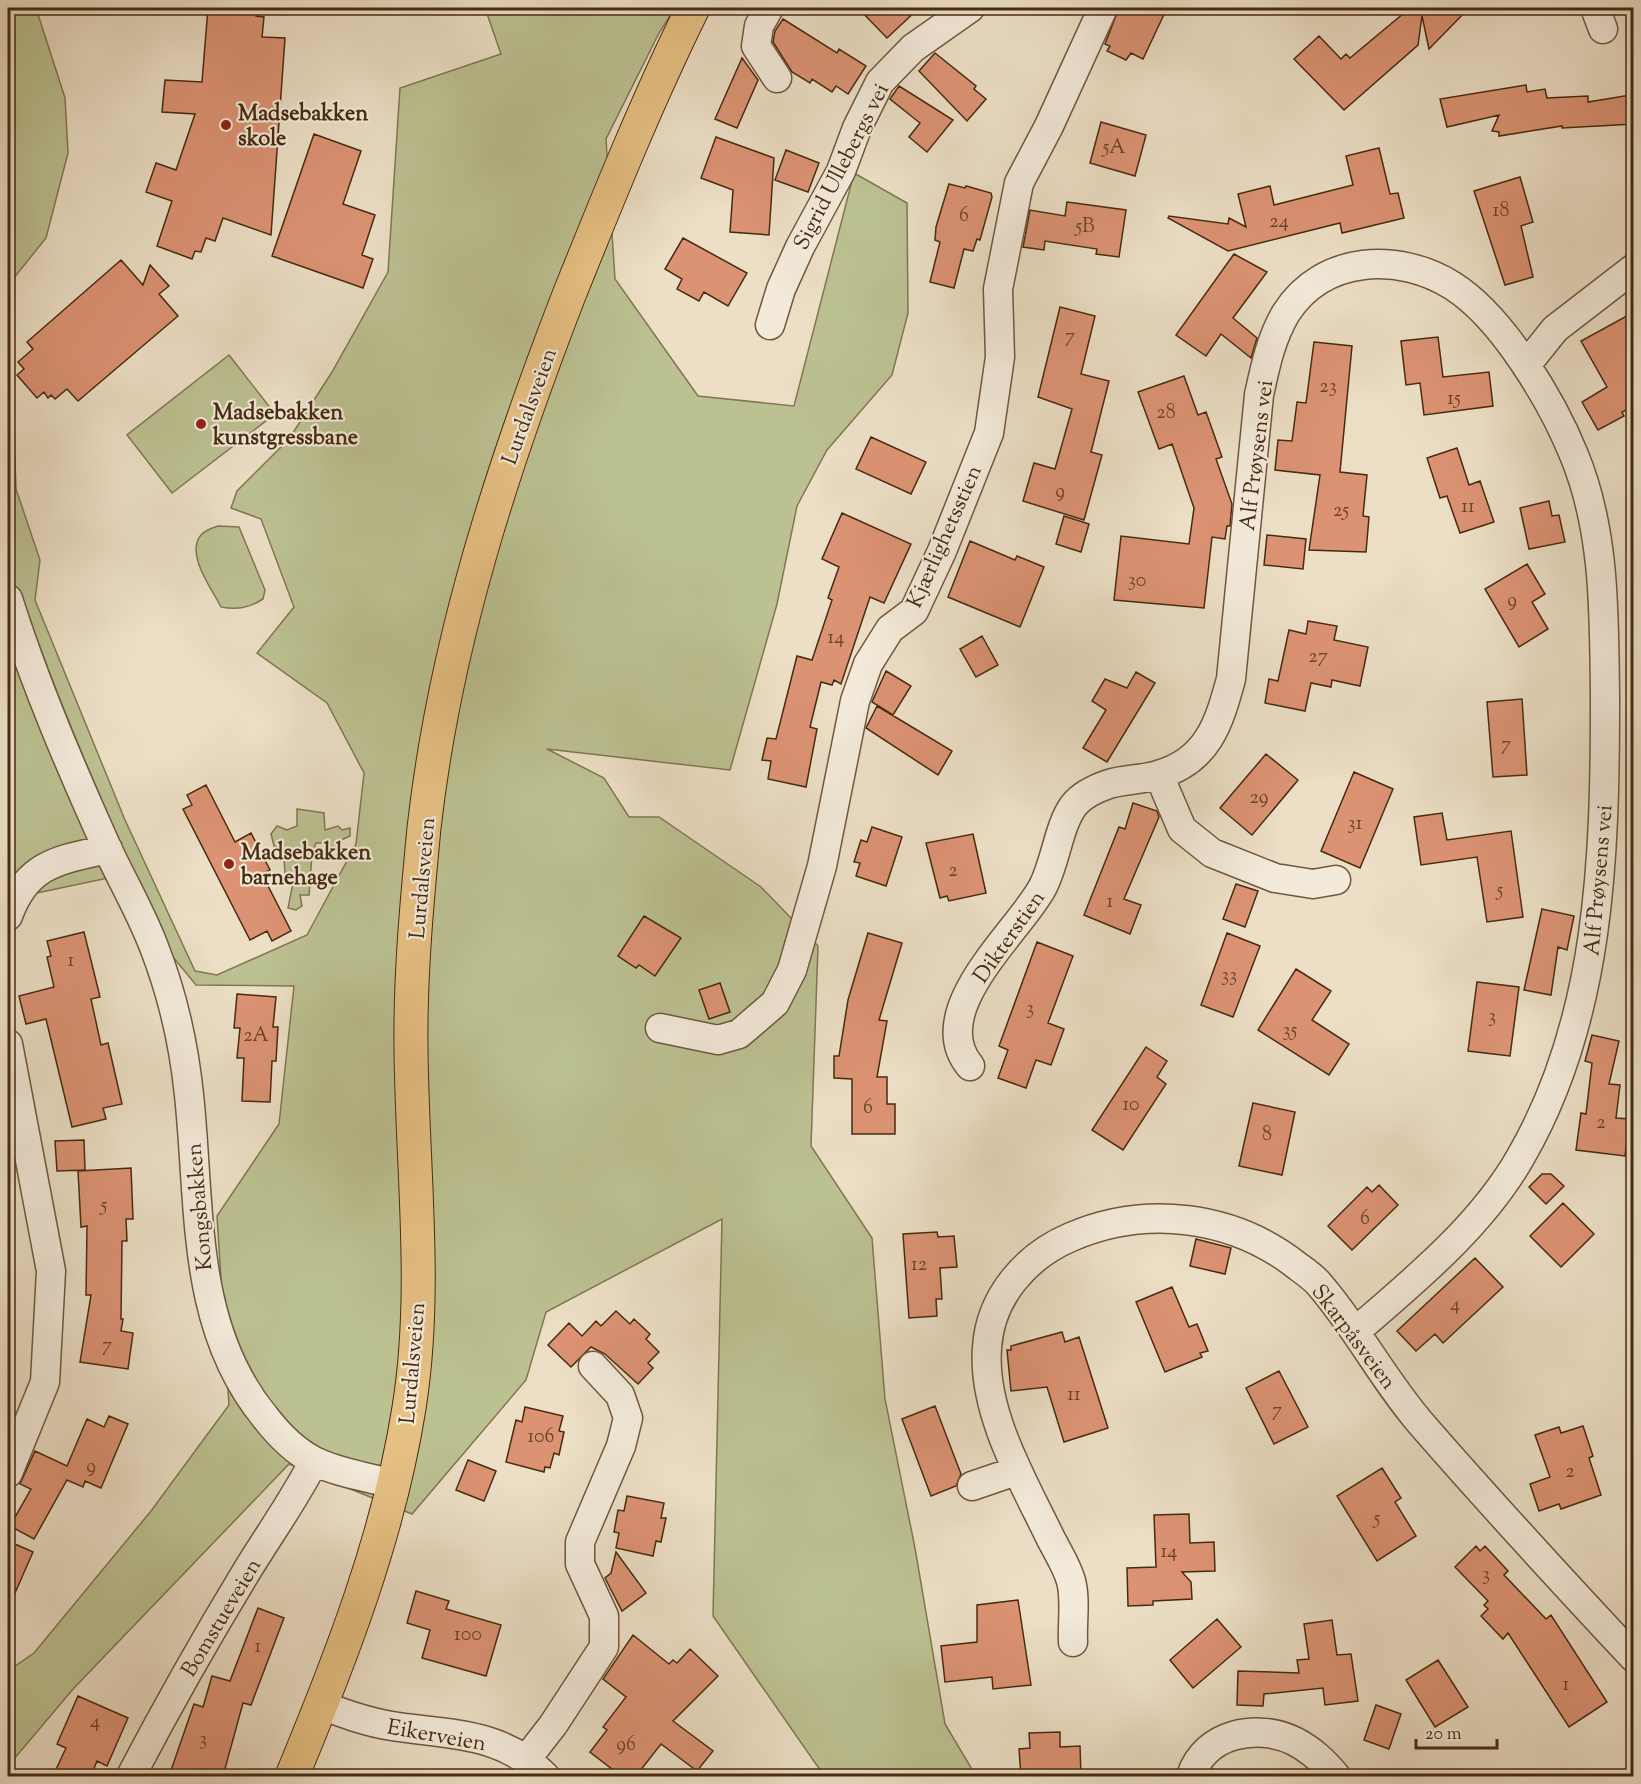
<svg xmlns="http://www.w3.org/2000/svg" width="1641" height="1784" font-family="'Sorts Mill Goudy',serif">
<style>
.green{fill:#bcc192;stroke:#827651;stroke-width:1.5}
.building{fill:#dc9374;stroke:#472b10;stroke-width:1.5}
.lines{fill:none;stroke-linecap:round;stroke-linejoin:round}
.minor-casing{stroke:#70583e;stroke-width:31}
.major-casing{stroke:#472b10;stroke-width:35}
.minor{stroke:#f3eada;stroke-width:28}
.major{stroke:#e6c083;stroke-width:33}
.poi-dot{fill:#8f2418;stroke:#f3eada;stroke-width:2}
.labels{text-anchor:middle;stroke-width:4.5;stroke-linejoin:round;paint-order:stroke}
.number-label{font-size:20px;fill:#6c4529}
.poi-label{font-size:22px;font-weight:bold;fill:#472b10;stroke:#f3eada;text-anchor:start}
.street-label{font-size:22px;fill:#472b10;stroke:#f3eada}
</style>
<rect width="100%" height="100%" fill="#ecdfc6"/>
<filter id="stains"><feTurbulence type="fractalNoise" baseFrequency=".00333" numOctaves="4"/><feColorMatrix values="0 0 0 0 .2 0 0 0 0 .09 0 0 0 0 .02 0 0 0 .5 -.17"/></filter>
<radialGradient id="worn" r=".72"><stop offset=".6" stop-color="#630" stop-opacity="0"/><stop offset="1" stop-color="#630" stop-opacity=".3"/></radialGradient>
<!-- green -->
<path class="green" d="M8 8H36L65 98 68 153 46 238 9 284 16 489 40 560 35 600 125 820 195 971 217 975 307 935 356 844 364 773 327 703 257 653 294 607 261 519 231 508 237 491 289 439 332 372 388 272 400 88 501 54 485 8H675L659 33 606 139 615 279 698 396 794 406 854 173 907 203 908 313 892 375 827 450 797 506 777 604 730 770 547 749 604 778 629 817H659L761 887 818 946 811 1146 872 1238 885 1399 915 1548 945 1724 976 1776H828L818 1767 713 1616 722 1219 546 1312 526 1380 412 1514 289 1464 74 1688 8 1766V1671L34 1653 151 1511 229 1405 217 1216 279 1124 294 986 196 985 108 878 8 899Z
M229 355 275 414 172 493 127 435Z
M218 526 239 527 265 590 263 599C249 608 237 610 221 607 212 589 185 554 201 535 204 531 212 528 218 526Z
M297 809 324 813 325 830 338 826 342 830 350 828V836L341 840 340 848H329L323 843H316L312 854 309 895H300L302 906 296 910 288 908 295 873H285L284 859 290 858 283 849 274 846 271 834 277 826 287 830 297 826Z"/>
<!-- building -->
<path class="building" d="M208 8H257L256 16 264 17 262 37 285 38 271 235 223 218 215 241 206 238 201 252 195 251 192 259 157 246 172 201 146 192 156 163 176 170 195 114 162 112 165 80 202 82Z
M858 8H919L887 38Z
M1119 8H1167L1143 59 1131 53 1126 60 1107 51 1110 46 1105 44Z
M1410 8H1469L1429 49 1422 16 1418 45 1344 110 1294 59 1319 36 1341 59 1346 54 1350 58Z
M783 19 837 53 839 49 866 66 848 94 836 86 832 92 812 79 810 83 792 72 773 42 775 31Z
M935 53 976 86 974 89 986 99 967 121 919 71Z
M742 58 758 80 737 128 715 119Z
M1526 85 1527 92 1545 89 1547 98 1588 96V102L1630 95 1634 124 1562 128V126L1499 136V132L1492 131 1499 115 1447 127 1440 99Z
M899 86 953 120 927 152 909 137 920 123 890 99Z
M1101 122 1146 135 1135 176 1090 163Z
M314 134 361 151 343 204 375 215 362 255 373 259 363 288 272 256Z
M716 137 774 158 769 235 730 232 733 190 701 178Z
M1379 148 1390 194 1398 193 1404 218 1342 233 1340 223 1228 251 1168 218 1169 216 1228 224 1229 218 1246 227 1238 194 1270 186 1274 205 1353 185 1346 156Z
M786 150 819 163 808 192 775 180Z
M1520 177 1533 222 1521 226 1533 277 1505 285 1474 191Z
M949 184 965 188 966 186 991 193 992 197 980 240 977 239 973 251 964 249 954 288 930 282 940 242 935 240 936 227Z
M1067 202 1126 210 1119 257 1096 254 1097 249 1045 241 1044 250 1023 247 1030 210 1065 216Z
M683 238 747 273 728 306 704 292 699 301 677 289 682 279 665 269Z
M1234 254 1267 272 1233 318 1257 338 1251 358 1221 334 1206 356 1176 335Z
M121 260 143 285 150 265 169 286 159 294 178 316 78 401 67 389 55 399 51 395 48 398 44 392 37 398 17 375 24 369 18 362 33 349 27 342Z
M1060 307 1095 316 1081 374 1109 381 1091 452 1102 455 1084 520 1023 501 1034 463 1055 469 1072 409 1038 397Z
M1634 312V406L1622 412 1624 416 1598 430 1582 402 1607 387 1581 341Z
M1438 337 1443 377 1489 372 1493 406 1424 415 1420 383 1406 385 1401 341Z
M1314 342 1352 346 1340 472 1367 475 1363 516 1369 517 1366 552 1309 550 1320 475 1275 470 1278 440 1292 441 1297 402 1306 403Z
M1184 376 1198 415 1206 412 1222 457 1216 459 1232 504 1230 526H1227L1225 539 1212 537 1204 608 1114 600 1121 536 1189 544 1194 508 1172 444 1159 449 1138 392Z
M871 437 926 462 911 494 856 469Z
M1457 448 1469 485 1480 481 1494 522 1460 533 1447 496 1440 498 1427 458Z
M1549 501 1552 516 1559 515 1565 542 1529 549 1520 508Z
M842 513 911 544 884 603 870 597 841 684 834 680 832 685 821 682 810 727 817 729 806 787 768 779 771 761 762 760 767 738 776 739 797 656 812 660 832 600 828 598 839 567 822 559Z
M1064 516 1089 524 1081 552 1056 544Z
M1267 535 1306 539 1303 569 1264 565Z
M970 541 1015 560 1017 556 1044 567 1020 627 948 597Z
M1527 564 1545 594 1532 602 1548 629 1519 647 1485 589Z
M1308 621 1337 626 1334 640 1368 647 1360 686 1332 680 1331 687 1311 683 1305 711 1265 703 1269 679 1278 681 1289 630 1306 634Z
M982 636 998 665 976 677 960 649Z
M886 671 911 686 893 715 872 702Z
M1136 672 1155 683 1107 762 1083 748 1106 710 1092 701 1105 679 1127 688Z
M1522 699 1527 775 1493 777 1487 702Z
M877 706 952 751 938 775 866 728Z
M1266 754 1298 780 1252 835 1220 808Z
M1354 772 1393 789 1360 868 1321 851Z
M206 785 235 842 251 833 270 870 262 874 291 931 272 941 267 931 250 940 183 809 192 805 187 795Z
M1133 803 1157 811 1159 817 1124 899 1141 905 1130 934 1084 915 1119 827 1125 829Z
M1442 813 1447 840 1511 831 1523 917 1487 922 1477 857 1421 865 1414 817Z
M872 827 902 837 886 886 856 876 860 863 854 862 861 840 867 842Z
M973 834 986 893 949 901 947 896 940 898 926 843Z
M1236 884 1258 891 1245 927 1223 919Z
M1542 909 1574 916 1567 950 1558 947 1551 995 1524 990Z
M644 916 681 938 655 976 639 965 636 968 618 956Z
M84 932 100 997 91 999 101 1045 108 1043 122 1104 103 1108 106 1119 72 1127 46 1019 26 1024 19 996 54 987 47 957 51 956 47 941Z
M868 933 902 943 879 1020 887 1021 877 1077H887V1104H895V1134H852V1079L834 1078V1056H839L848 1000Z
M1227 933 1260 946 1233 1017 1201 1005Z
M1037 942 1073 956 1048 1023 1064 1029 1051 1065 1036 1060 1026 1088 998 1078 1008 1050 999 1046Z
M1296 969 1331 991 1312 1020 1349 1044 1329 1075 1258 1030Z
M1477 982 1519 987 1510 1056 1468 1051Z
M720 983 730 1012 709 1019 699 990Z
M237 994 276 997 273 1027H278L276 1061H272L270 1102 242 1101 244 1058H237L240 1028H234Z
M1592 1035 1619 1041 1609 1084 1620 1085 1616 1118 1630 1119 1625 1156 1576 1150 1581 1113 1586 1114 1592 1063 1585 1061Z
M1146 1047 1167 1061 1157 1077 1166 1084 1123 1150 1092 1130Z
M1253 1103 1295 1112 1282 1175 1239 1166Z
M84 1140 85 1170 57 1171 55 1141Z
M131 1168 133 1219H126L127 1241H122L121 1319H123L121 1331 133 1333 128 1369 80 1362 91 1295H86L87 1226 81 1227 78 1171Z
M1542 1174H1551L1564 1186 1546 1204 1529 1187Z
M1379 1185 1398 1205 1352 1250 1328 1226 1367 1187 1372 1192Z
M1563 1203 1594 1234 1561 1267 1530 1236Z
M937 1232 938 1237 954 1236 957 1267 940 1268 942 1299H936L937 1316 909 1318 903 1234Z
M1196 1239 1231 1248 1225 1274 1190 1266Z
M1475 1258 1503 1287 1443 1343 1435 1334 1416 1351 1397 1331Z
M1172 1287 1189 1327 1197 1324 1208 1351 1200 1353 1202 1357 1165 1372 1136 1302Z
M616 1311 630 1324 634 1319 650 1334 646 1339 659 1352 648 1363 653 1368 638 1384 605 1354 591 1347 571 1367 548 1345 569 1323 582 1336 596 1321 601 1326Z
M1062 1332 1065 1342 1079 1337 1108 1428 1064 1442 1047 1387 1011 1391 1007 1350H1011V1346Z
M1279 1371 1308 1427 1274 1444 1246 1388Z
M935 1406 961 1474 956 1486 931 1496 902 1419Z
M525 1407 563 1416 559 1431 564 1432 559 1455 554 1453 550 1468 545 1467 544 1472 506 1462 516 1420 522 1422Z
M109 1416 128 1424 101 1488 85 1481 83 1487 67 1480 34 1539 10 1526 31 1489 20 1484 35 1451 67 1466 87 1419 104 1427Z
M1583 1426 1593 1456 1589 1458 1601 1495 1561 1509 1559 1504 1539 1511 1530 1484 1550 1477 1535 1435 1559 1427 1561 1433Z
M468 1460 496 1471 484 1501 456 1490Z
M1382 1468 1401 1498 1395 1502 1416 1536 1377 1561 1337 1496Z
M627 1496 664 1503 661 1518H666L661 1542 656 1541 653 1556 616 1548 619 1533 614 1532 618 1510 624 1511Z
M1189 1514 1190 1543 1214 1542 1215 1571 1182 1572 1191 1582 1192 1599 1153 1601V1605L1128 1606 1127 1568 1156 1567 1154 1515Z
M8 1541 33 1552 8 1609Z
M1476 1546 1480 1551 1485 1546 1508 1571 1504 1575 1546 1619 1551 1615 1607 1702 1569 1727 1508 1633 1503 1639 1481 1616 1488 1609 1484 1605 1488 1601 1455 1567Z
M616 1552 646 1593 622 1611 605 1578 611 1573Z
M416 1591 449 1601 446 1609 501 1625 486 1676 422 1658 430 1630 407 1623Z
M1018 1600 1031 1685 993 1689 992 1677 945 1682 941 1646 977 1642V1605Z
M258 1608 284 1618 251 1705 243 1703 223 1776H169L194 1704 203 1707 212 1676 230 1681Z
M1217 1619 1241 1647 1193 1688 1170 1660Z
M1332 1620 1337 1655 1351 1654 1358 1701 1325 1705 1323 1688 1264 1694 1263 1706 1237 1705 1238 1671 1299 1673 1297 1660 1309 1659 1304 1624Z
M633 1635 669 1664 673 1660 677 1663 690 1649 718 1676 673 1721 713 1751 697 1771 661 1744 636 1776H621L590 1752 607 1730 603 1727 626 1697 603 1679Z
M1438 1660 1468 1707 1435 1727 1406 1680Z
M78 1696 128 1718 107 1766 97 1761 91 1776H53L66 1748 57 1744Z
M1376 1705 1401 1714 1389 1749 1364 1740Z
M1060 1732V1747L1080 1746 1081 1776H1021L1019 1749 1030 1748 1029 1733Z"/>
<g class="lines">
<defs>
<path id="minor" d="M769 8 759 26 756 46 777 78
M1595 8 1603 29
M770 325 781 289 800 247 841 171 857 128 880 82 913 48 970 8
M1527 364 1555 329 1634 268
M8 599C35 684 71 768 108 850 123 882 141 913 154 947 172 993 184 1046 189 1095 201 1206 190 1326 265 1417 278 1434 295 1451 314 1461 338 1473 368 1477 393 1484
M1159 775 1182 829 1212 853 1275 878 1313 884 1336 880
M8 916C27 863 59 860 108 849
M660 1028 718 1040 739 1034 775 1003 792 970 822 866 855 701 868 664 890 629 914 611 942 551 989 433 1000 357 998 289 1019 183 1049 126 1103 8
M8 1044 51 1271 45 1382 8 1473
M970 1066C925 1012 1015 935 1041 890 1055 867 1058 826 1074 805 1083 794 1097 788 1109 784 1125 779 1142 780 1158 775 1208 761 1219 723 1231 679L1259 395C1265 367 1271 338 1286 313 1323 255 1399 252 1453 286 1503 318 1552 401 1574 455 1606 532 1604 618 1605 699 1605 855 1601 1019 1520 1158 1481 1226 1415 1280 1356 1331
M972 1486 1016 1471
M1073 1642C1072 1623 1076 1599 1071 1581 1067 1566 1057 1551 1050 1537 1023 1481 982 1412 987 1348 990 1297 1026 1256 1071 1237 1145 1205 1232 1215 1296 1265 1304 1271 1313 1277 1319 1284 1358 1329 1385 1383 1424 1427 1492 1505 1563 1582 1634 1658
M321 1705C345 1714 367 1722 392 1726 448 1735 501 1731 545 1776
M525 1761 553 1725 604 1647V1616L580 1564V1542L621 1446 628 1418 620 1395 593 1366
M131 1776C167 1707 205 1640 245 1574 268 1536 294 1500 314 1461
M1191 1776C1205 1733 1257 1723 1294 1741 1312 1750 1324 1762 1336 1776"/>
<path id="major" d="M292 1776C341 1658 389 1535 409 1408 428 1290 412 1168 411 1049 410 975 417 901 424 828 445 642 502 468 569 295 608 198 647 101 693 8"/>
</defs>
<!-- minor casing -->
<use href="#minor" class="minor-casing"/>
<!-- major casing -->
<use href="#major" class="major-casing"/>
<!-- minor -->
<use href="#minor" class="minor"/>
<!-- major -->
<use href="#major" class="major"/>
</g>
<!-- markers -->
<g class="poi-dot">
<circle cx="226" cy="125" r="6"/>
<circle cx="201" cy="424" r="6"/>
<circle cx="229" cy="864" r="6"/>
</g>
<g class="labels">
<!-- number labels -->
<g class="number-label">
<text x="1114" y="153">5A</text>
<text x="1501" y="216">18</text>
<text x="964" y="221">6</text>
<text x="1279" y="227">24</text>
<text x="1085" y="232">5B</text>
<text x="1070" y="342">7</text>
<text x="1328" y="392">23</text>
<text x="1454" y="404">15</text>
<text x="1166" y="418">28</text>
<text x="1060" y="497">9</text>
<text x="1468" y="512">11</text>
<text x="1341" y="516">25</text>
<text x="1137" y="586">30</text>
<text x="1512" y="606">9</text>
<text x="836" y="643">14</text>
<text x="1318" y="662">27</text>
<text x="1506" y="750">7</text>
<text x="1259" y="803">29</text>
<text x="1355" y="829">31</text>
<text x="953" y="876">2</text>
<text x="1500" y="896">5</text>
<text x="1110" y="907">1</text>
<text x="71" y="966">1</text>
<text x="1229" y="981">33</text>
<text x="1030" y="1014">3</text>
<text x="1492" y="1022">3</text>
<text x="1290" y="1036">35</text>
<text x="256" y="1041">2A</text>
<text x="1131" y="1110">10</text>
<text x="868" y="1113">6</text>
<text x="1601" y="1128">2</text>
<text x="1267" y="1140">8</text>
<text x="104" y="1211">5</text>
<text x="1365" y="1224">6</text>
<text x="919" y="1270">12</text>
<text x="1455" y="1310">4</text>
<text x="107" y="1351">7</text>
<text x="1074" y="1400">11</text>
<text x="1277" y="1416">7</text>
<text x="541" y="1442">106</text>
<text x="91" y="1472">9</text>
<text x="1570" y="1477">2</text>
<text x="1377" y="1524">5</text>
<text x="1169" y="1557">14</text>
<text x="1486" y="1580">3</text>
<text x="468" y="1640">100</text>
<text x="258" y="1652">1</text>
<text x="1566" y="1690">1</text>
<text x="95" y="1727">4</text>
<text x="203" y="1745">3</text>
<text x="626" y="1750">96</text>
</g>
<!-- poi labels -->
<g class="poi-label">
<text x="238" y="120">Madsebakken<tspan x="238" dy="25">skole</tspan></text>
<text x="213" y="419">Madsebakken<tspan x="213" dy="25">kunstgressbane</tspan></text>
<text x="241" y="859">Madsebakken<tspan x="241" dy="25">barnehage</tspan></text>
</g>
<!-- street labels -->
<g class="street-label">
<text transform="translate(840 166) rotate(-63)" y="8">Sigrid Ullebergs vei</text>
<text transform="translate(528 406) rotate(-70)" y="8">Lurdalsveien</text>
<text transform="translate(1255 455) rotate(-83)" y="8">Alf Prøysens vei</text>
<text transform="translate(943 536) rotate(-66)" y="8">Kjærlighetsstien</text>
<text transform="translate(421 878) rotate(-85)" y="8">Lurdalsveien</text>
<text transform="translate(1597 880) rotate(-85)" y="8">Alf Prøysens vei</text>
<text transform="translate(1008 936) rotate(-55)" y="8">Dikterstien</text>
<text transform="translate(198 1207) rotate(-95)" y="8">Kongsbakken</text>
<text transform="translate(1355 1336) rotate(53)" y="8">Skarpåsveien</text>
<text transform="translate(411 1363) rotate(-85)" y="8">Lurdalsveien</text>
<text transform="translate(220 1617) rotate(-59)" y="8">Bomstueveien</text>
<text transform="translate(437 1734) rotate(10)" y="8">Eikerveien</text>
</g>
</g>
<!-- margin -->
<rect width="1641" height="1784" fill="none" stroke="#ecdfc6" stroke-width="30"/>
<rect x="9" y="9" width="1623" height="1766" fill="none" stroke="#472b10" stroke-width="3"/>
<rect x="15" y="15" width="1611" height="1754" fill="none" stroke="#472b10" stroke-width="1.5"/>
<!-- scale -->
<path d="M1416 1739v9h81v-9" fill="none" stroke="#472b10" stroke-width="3"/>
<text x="1425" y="1739" font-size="18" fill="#472b10" stroke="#f3eada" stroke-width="4.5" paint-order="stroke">20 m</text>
<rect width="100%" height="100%" filter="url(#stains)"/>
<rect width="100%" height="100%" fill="url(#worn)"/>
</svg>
